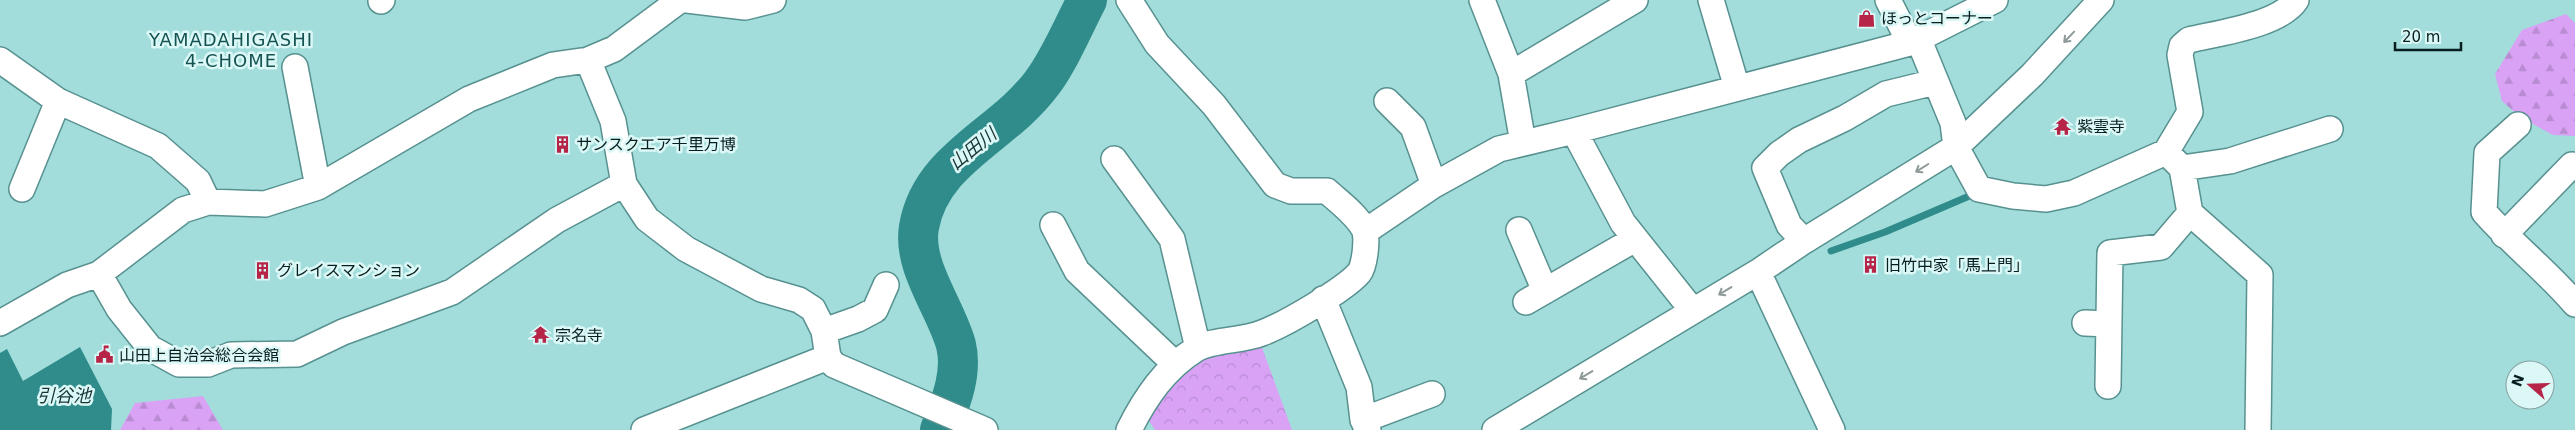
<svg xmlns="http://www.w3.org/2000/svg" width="2575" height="430" font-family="'DejaVu Sans','Noto Sans JP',sans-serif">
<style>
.forest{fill:url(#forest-firs)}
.park{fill:url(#park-crowns)}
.water{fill:#2f8c8b}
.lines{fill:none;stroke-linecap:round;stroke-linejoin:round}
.stream{stroke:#2f8c8b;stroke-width:7}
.river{stroke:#2f8c8b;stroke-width:40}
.street-casing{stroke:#579190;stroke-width:28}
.street{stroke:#fff;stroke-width:25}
.oneway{stroke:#8f9a9a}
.labels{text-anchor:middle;stroke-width:5;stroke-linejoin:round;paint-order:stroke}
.poi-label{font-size:16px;fill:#061e1e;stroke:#dbf8f7;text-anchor:start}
.neighbourhood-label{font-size:18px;letter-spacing:1px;fill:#155352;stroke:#dbf8f7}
.water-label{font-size:18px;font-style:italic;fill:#183434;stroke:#dbf8f7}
</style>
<defs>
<pattern id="forest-firs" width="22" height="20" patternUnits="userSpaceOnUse" patternTransform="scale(1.25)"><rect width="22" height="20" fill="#d9a2f5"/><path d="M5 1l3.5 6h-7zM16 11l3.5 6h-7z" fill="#b98bd2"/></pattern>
<pattern id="park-crowns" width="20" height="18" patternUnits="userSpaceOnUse" patternTransform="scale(1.25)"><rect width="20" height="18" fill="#d9a2f5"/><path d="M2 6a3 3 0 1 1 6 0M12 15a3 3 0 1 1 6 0" fill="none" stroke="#b98bd2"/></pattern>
</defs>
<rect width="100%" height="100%" fill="#a2dddb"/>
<!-- forest -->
<path class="forest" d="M2566 14 2575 23V136L2553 135 2520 117 2502 101 2495 74 2522 30Z
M203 396 223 430H120L135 403Z"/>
<!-- park -->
<path class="park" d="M1260 342 1292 430H1155L1144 413 1202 354Z"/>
<!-- water -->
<path class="water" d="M80 347 112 409 111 430H0V353L7 349 23 381Z"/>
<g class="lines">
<!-- stream -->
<path class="stream" d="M1831 251 1885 232 1967 197"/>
<!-- river -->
<path class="river" d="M940 430C950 404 963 374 956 345 946 308 912 266 919 227 931 158 1003 136 1042 83 1059 61 1074 25 1087 0"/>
<defs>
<path id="street" d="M687 0 745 7 773 0
M1482 0 1511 74 1523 143
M1711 0 1737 88
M1888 0 1910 43
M381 1 382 0
M1918 38 1953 123 1956 147 1979 189 2013 196 2046 199 2074 193 2166 152 2190 112 2180 55 2182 46 2189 40C2218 33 2280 25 2296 0
M0 60 58 101 158 146 198 181 208 202
M588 60 613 121 624 184 647 219 686 249 761 289 799 300 813 309 824 331 828 357 834 365 985 430
M295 67 318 187
M1511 74 1635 0
M1387 101 1413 127 1434 185
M2518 125 2487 153 2484 212C2513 245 2547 271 2575 304
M1574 131 1623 223 1693 311
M1114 159 1172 239 1198 348
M2182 168 2230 161 2330 129
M22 189 58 101
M2190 213 2260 275 2258 430
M1053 225 1077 271 1175 364
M1519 230 1545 291
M1366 231 1434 185 1499 149 1574 131 1910 43 1995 0
M2504 235 2572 165
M1804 241 1789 225 1765 168 1779 154 1799 140 1845 118 1886 94 1935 82
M1758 272 1832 430
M99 274 119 309 150 348 179 364H208L231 355 297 354 343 332 452 292 557 220 624 184
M1323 299 1359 387 1363 420 1368 430
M1526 302 1635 239
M0 323 67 285 99 274 183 210 208 202 265 204 318 187 469 99 553 65 588 60 614 49 680 0
M2085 323 2109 324
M824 331 858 319 875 310 886 285
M2108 386 2110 253 2161 247 2190 213 2182 168 2166 152
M1363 420 1432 394
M644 430 828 357
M1129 430C1145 398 1165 368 1196 349 1213 339 1243 341 1262 333 1284 325 1344 290 1359 273 1365 266 1368 236 1364 229 1356 214 1339 202 1327 191H1291L1275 185 1214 105 1157 44 1129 0
M1495 430 1758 272 1804 241 1956 147 2032 75 2101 0"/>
</defs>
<!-- street casing -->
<use href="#street" class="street-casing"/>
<!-- street -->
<use href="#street" class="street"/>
</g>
<!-- one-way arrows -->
<defs><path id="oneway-shaft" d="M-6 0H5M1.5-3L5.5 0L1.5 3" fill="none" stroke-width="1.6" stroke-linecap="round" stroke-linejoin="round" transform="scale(1.25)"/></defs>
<g class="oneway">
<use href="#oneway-shaft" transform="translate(2069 37) rotate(134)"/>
<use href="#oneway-shaft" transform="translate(1922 168) rotate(148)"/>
<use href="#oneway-shaft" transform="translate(1725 291) rotate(149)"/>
<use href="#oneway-shaft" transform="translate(1586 375) rotate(149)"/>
</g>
<!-- icons -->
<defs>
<symbol id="shop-bare" viewBox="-9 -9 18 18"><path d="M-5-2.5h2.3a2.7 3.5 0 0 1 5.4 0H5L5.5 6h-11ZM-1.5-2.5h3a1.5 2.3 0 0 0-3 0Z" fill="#b62447" stroke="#dbf8f7" stroke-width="2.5" paint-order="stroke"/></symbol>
<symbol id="temple-bare" viewBox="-9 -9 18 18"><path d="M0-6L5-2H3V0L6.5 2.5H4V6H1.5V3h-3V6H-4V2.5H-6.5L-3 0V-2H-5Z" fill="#b62447" stroke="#dbf8f7" stroke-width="2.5" paint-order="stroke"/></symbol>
<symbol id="building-bare" viewBox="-9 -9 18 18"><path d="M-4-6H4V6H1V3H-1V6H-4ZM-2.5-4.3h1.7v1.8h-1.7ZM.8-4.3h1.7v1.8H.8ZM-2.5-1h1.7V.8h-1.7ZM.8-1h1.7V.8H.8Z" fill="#b62447" stroke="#dbf8f7" stroke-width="2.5" paint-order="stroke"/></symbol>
<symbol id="civic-bare" viewBox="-9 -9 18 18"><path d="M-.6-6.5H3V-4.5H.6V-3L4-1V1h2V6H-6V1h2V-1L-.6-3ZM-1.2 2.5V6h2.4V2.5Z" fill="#b62447" stroke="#dbf8f7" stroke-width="2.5" paint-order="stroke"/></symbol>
</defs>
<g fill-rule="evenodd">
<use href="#shop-bare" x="1854" y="6" width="25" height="25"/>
<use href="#temple-bare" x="2050" y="114" width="25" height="25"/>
<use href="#building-bare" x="550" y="132" width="25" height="25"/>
<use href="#building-bare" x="1858" y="252" width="25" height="25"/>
<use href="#building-bare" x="250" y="258" width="25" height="25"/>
<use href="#temple-bare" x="528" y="322" width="25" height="25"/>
<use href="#civic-bare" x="92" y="342" width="25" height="25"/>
</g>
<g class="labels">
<!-- poi labels -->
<g class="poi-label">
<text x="1881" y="24">ほっとコーナー</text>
<text x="2077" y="132">紫雲寺</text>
<text x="576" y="150">サンスクエア千里万博</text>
<text x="1885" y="271">旧竹中家「馬上門」</text>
<text x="277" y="276">グレイスマンション</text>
<text x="555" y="341">宗名寺</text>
<text x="119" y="361">山田上自治会総合会館</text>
</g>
<!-- neighbourhood labels -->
<g class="neighbourhood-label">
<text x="231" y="46">YAMADAHIGASHI<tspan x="231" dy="21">4-CHOME</tspan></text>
</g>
<!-- water labels -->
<g class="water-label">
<text transform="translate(973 149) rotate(-39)" y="6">山田川</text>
<text x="64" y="402">引谷池</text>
</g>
</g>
<!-- north arrow -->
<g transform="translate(2530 385) rotate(290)"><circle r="24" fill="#dbf8f7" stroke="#86a1a0"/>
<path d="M0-4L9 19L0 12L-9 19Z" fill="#b62447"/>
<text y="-8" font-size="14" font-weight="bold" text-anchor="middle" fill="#061e1e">N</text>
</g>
<!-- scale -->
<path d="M2395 42v8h66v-8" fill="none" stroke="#061e1e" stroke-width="2.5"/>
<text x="2402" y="42" font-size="15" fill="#061e1e" stroke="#dbf8f7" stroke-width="4" paint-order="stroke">20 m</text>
</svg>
